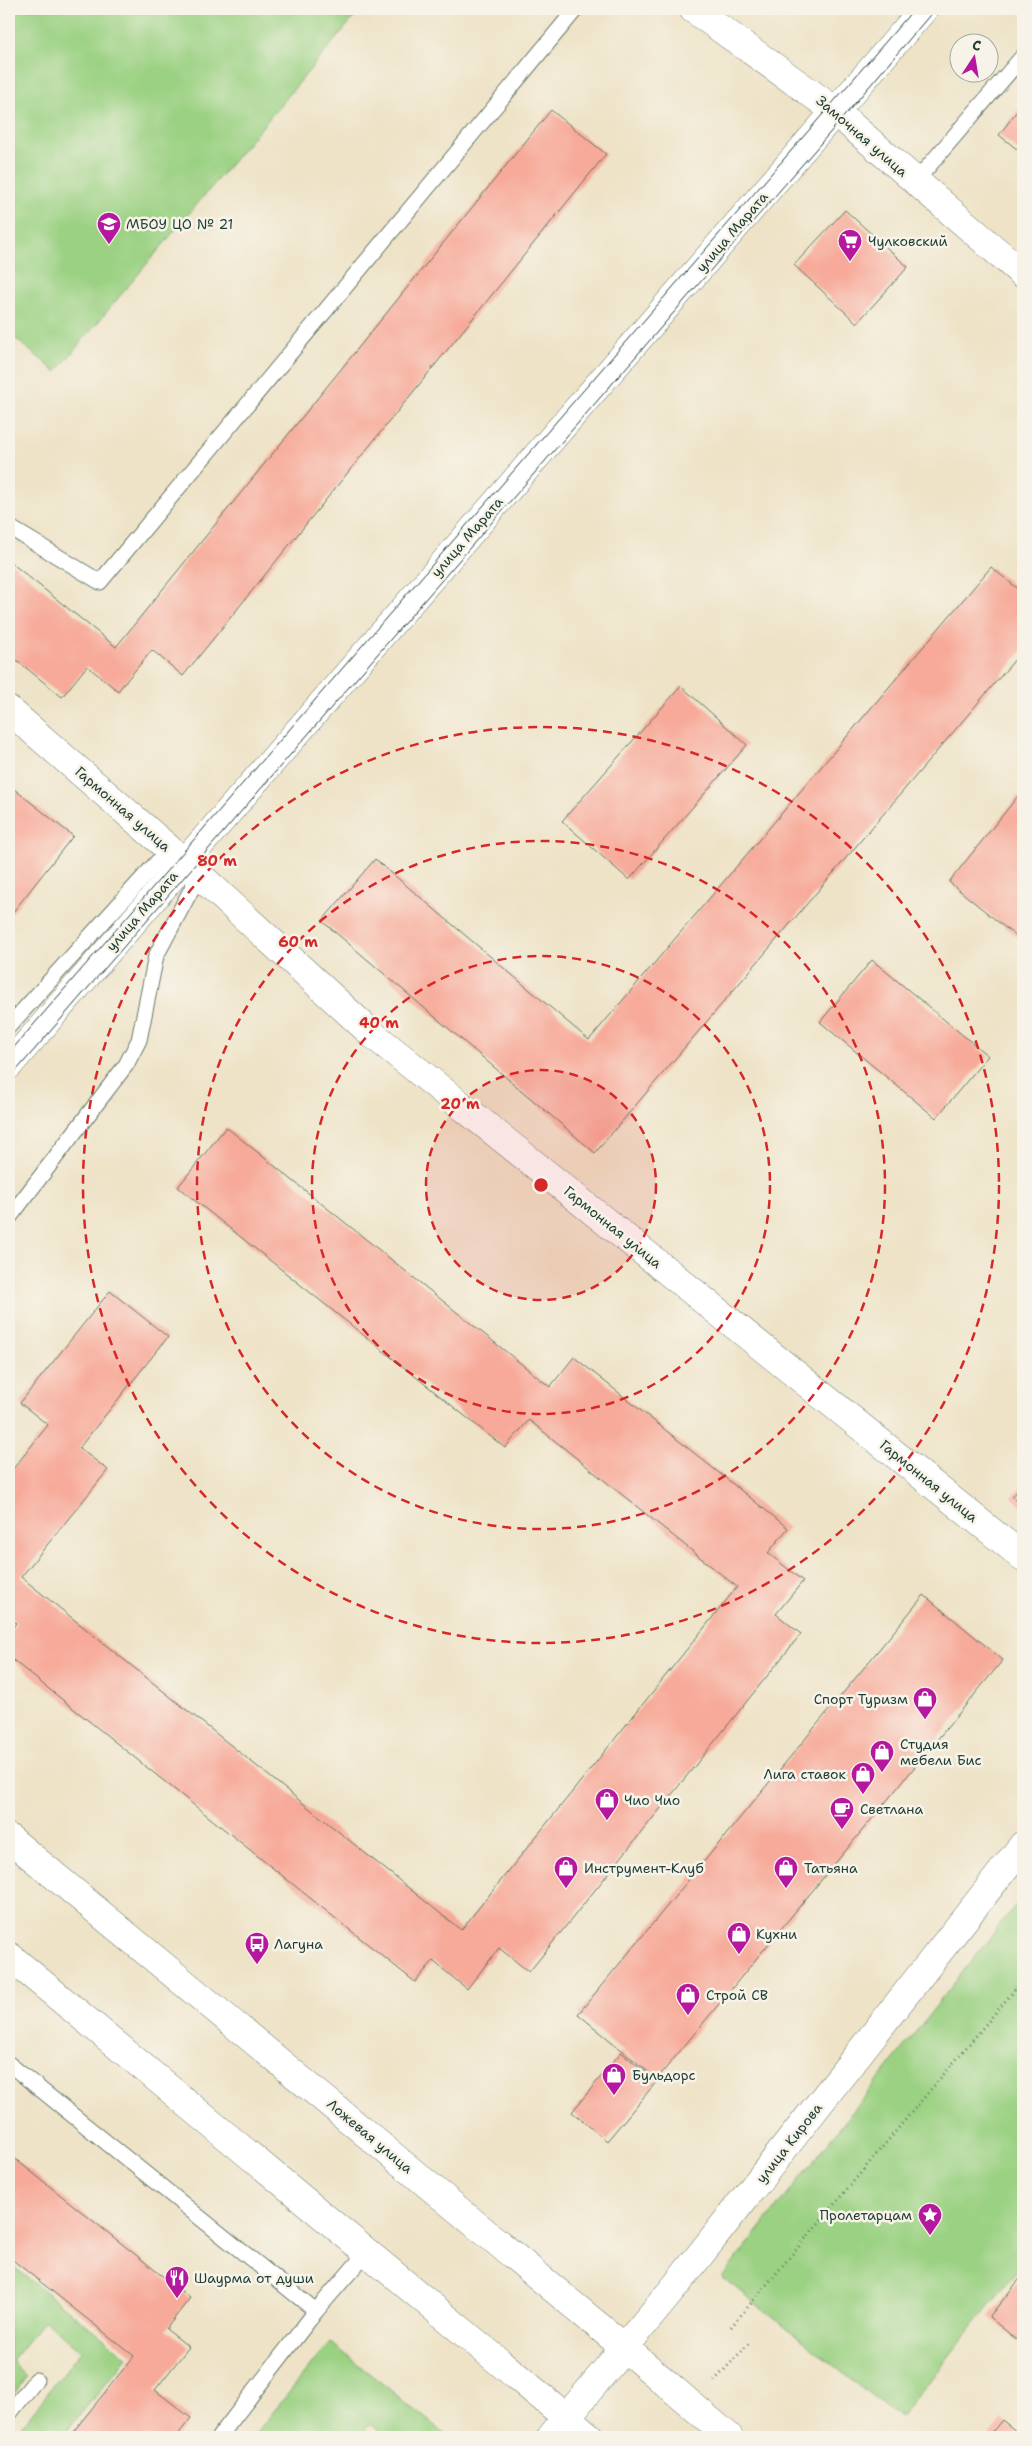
<svg xmlns="http://www.w3.org/2000/svg" width="1032" height="2446" font-family="'Shantell Sans',sans-serif">
<style>
.green{fill:#9bd183;stroke:#5d875c}
.building{fill:#f7aa9a}
.lines{fill:none;stroke-linecap:round;stroke-linejoin:round}
.lane-casing{stroke:#677767;stroke-width:17}
.street-casing{stroke:#677767;stroke-width:29}
.secondary-casing{stroke:#677767;stroke-width:29}
.primary-casing{stroke:#677767;stroke-width:29}
.path{stroke:#677767;stroke-width:3;stroke-dasharray:1 4;stroke-linecap:butt}
.lane{stroke:#fff;stroke-width:15}
.street{stroke:#fff;stroke-width:28}
.secondary{stroke:#fff;stroke-width:28}
.primary{stroke:#fff;stroke-width:28}
.tram{stroke:#1f3d34;stroke-width:1}
.ring{fill:none;stroke:#d62828;stroke-width:2.5;stroke-dasharray:9 6}
.labels{text-anchor:middle;stroke-width:5;stroke-linejoin:round;paint-order:stroke}
.street-label{font-size:14px;fill:#1f3d34;stroke:#f7f3e8}
.poi-label{font-size:14px;fill:#1f3d34;stroke:#f7f3e8;text-anchor:start}
.centre{fill:#d62828;stroke:#f7f3e8;stroke-width:2.5}
.ring-label{font-size:15px;text-anchor:middle;font-weight:bold;fill:#d62828;stroke:#f7f3e8;stroke-width:5;stroke-linejoin:round;paint-order:stroke}
</style>
<rect width="100%" height="100%" fill="#f7f3e8"/>
<filter id="ink" filterUnits="userSpaceOnUse"><feTurbulence type="fractalNoise" baseFrequency=".02" numOctaves="2"/><feDisplacementMap in="SourceGraphic" scale="10" xChannelSelector="R" yChannelSelector="G"/><feConvolveMatrix kernelMatrix="1 2 1 2 8 2 1 2 1" color-interpolation-filters="sRGB"/></filter>
<filter id="wash" filterUnits="userSpaceOnUse"><feTurbulence type="fractalNoise" baseFrequency=".0096" numOctaves="4" result="noise"/><feDisplacementMap in="SourceGraphic" scale="20" xChannelSelector="R" yChannelSelector="G"/><feGaussianBlur stdDeviation="1.12" result="paint"/><feColorMatrix in="noise" values="0 0 0 0 0 0 0 0 0 0 0 0 0 0 0 0 0 1.4 0 .05"/><feComposite in="paint" operator="in"/></filter>
<g filter="url(#wash)">
<rect width="100%" height="100%" fill="#eee3c7"/>
<!-- green -->
<path class="green" d="M9 9H361L56 372 9 333Z
M1023 1896V2263L900 2418 722 2277Z
M9 2263 127 2357 62 2437H13L81 2351 44 2320 13 2359 14 2365 26 2377 9 2401Z
M330 2342 449 2437H386L370 2424 359 2437H253Z"/>
<g id="blocks">
<!-- building -->
<path class="building" d="M1023 103V154L999 135Z
M551 110 606 154 183 676 152 650 118 691 87 666 62 697 9 654V561L116 647Z
M845 210 908 267 857 323 794 265Z
M991 567 1023 593V650L595 1153 322 921 375 859 589 1040Z
M681 686 747 745 629 880 562 821Z
M9 785 73 836 9 917Z
M1018 796 1023 800V942L949 882Z
M872 960 988 1056 936 1118 820 1022Z
M226 1127 550 1387 574 1357 788 1528 768 1553 803 1581 776 1614 801 1634 529 1972 499 1948 467 1989 433 1961 415 1982 9 1657V1633L16 1623 9 1617V1474L48 1425 20 1403 110 1291 168 1337 79 1448 108 1470 21 1577 461 1930 737 1587 529 1420 505 1448 178 1187Z
M1023 1484V1508L1012 1497Z
M924 1595 1003 1660 657 2079 578 2014Z
M621 2052 657 2081 607 2141 572 2112Z
M9 2154 190 2298 166 2329 189 2347 155 2390 191 2418 176 2437H69L134 2356 9 2257Z
M1023 2275V2345L989 2317Z
M1002 2420 1023 2437H988Z"/>
</g>
</g>
<g filter="url(#ink)">
<use href="#blocks" fill-opacity="0" stroke="#677767" stroke-width="1"/>
<g class="lines">
<defs>
<path id="lane" d="M915 182 1023 56
M9 527 100 582 576 9
M9 1026 169 849
M9 1218 126 1065 139 1040 156 956 199 875
M9 2064 316 2311 219 2437
M316 2311 366 2253
M9 2414 36 2380"/>
<path id="street" d="M693 9 830 107 1023 274
M9 710 199 875 371 1033 1023 1557
M9 1065 924 9"/>
<path id="secondary" d="M551 2437 566 2418"/>
<path id="primary" d="M9 1838 625 2348 729 2437
M9 1956 590 2437
M566 2418 677 2284 1023 1845"/>
</defs>
<!-- lane casing -->
<use href="#lane" class="lane-casing"/>
<!-- street casing -->
<use href="#street" class="street-casing"/>
<!-- secondary casing -->
<use href="#secondary" class="secondary-casing"/>
<!-- primary casing -->
<use href="#primary" class="primary-casing"/>
<!-- path -->
<path class="path" d="M731 2327 1023 1980
M714 2381 750 2342"/>
<!-- lane -->
<use href="#lane" class="lane"/>
<!-- street -->
<use href="#street" class="street"/>
<!-- secondary -->
<use href="#secondary" class="secondary"/>
<!-- primary -->
<use href="#primary" class="primary"/>
<!-- tram -->
<path class="tram" d="M9 1053 914 9
M9 1079 834 128 935 9"/>
</g>
</g>
<!-- distance rings -->
<circle cx="541" cy="1185" r="115" fill="#d62828" fill-opacity=".12"/>
<g class="ring">
<circle cx="541" cy="1185" r="115"/>
<circle cx="541" cy="1185" r="229"/>
<circle cx="541" cy="1185" r="344"/>
<circle cx="541" cy="1185" r="458"/>
</g>
<!-- icons -->
<defs>
<symbol id="school-pin" viewBox="-11 -11 22 30"><path d="M0 17L-7.5 6A9.5 9.5 0 1 1 7.5 6Z" fill="#b5179e" stroke="#f7f3e8"/><path d="M0-5L7-2L0 1L-7-2ZM-4 1L0 2.5L4 1V4Q0 6-4 4Z" fill="#fff"/></symbol>
<symbol id="supermarket-pin" viewBox="-11 -11 22 30"><path d="M0 17L-7.5 6A9.5 9.5 0 1 1 7.5 6Z" fill="#b5179e" stroke="#f7f3e8"/><path d="M-6-5.5h2.5l.6 2H6L4.5 2H-2.5L-4.4-4H-6ZM-1.5 3.2a1.3 1.3 0 1 0 .1 0ZM3 3.2a1.3 1.3 0 1 0 .1 0Z" fill="#fff"/></symbol>
<symbol id="shop-pin" viewBox="-11 -11 22 30"><path d="M0 17L-7.5 6A9.5 9.5 0 1 1 7.5 6Z" fill="#b5179e" stroke="#f7f3e8"/><path d="M-5-2.5h2.3a2.7 3.5 0 0 1 5.4 0H5L5.5 6h-11ZM-1.5-2.5h3a1.5 2.3 0 0 0-3 0Z" fill="#fff"/></symbol>
<symbol id="cafe-pin" viewBox="-11 -11 22 30"><path d="M0 17L-7.5 6A9.5 9.5 0 1 1 7.5 6Z" fill="#b5179e" stroke="#f7f3e8"/><path d="M-5.5-4.5H6V0H3Q3 3.5 0 3.5H-2.5Q-5.5 3.5-5.5 0ZM3-3.2v2h1.7v-2ZM-6 4.5H4V6H-6Z" fill="#fff"/></symbol>
<symbol id="bus-pin" viewBox="-11 -11 22 30"><path d="M0 17L-7.5 6A9.5 9.5 0 1 1 7.5 6Z" fill="#b5179e" stroke="#f7f3e8"/><path d="M-5-6H5V4H4V6H2V4H-2V6H-4V4H-5ZM-3.5-4V0h7V-4ZM-3.5 1.2v1.5H-2V1.2ZM2 1.2v1.5H3.5V1.2Z" fill="#fff"/></symbol>
<symbol id="sight-pin" viewBox="-11 -11 22 30"><path d="M0 17L-7.5 6A9.5 9.5 0 1 1 7.5 6Z" fill="#b5179e" stroke="#f7f3e8"/><path d="M0-6L1.8-2.2L6-1.7L2.9 1.2L3.7 5.4L0 3.3L-3.7 5.4L-2.9 1.2L-6-1.7L-1.8-2.2Z" fill="#fff"/></symbol>
<symbol id="restaurant-pin" viewBox="-11 -11 22 30"><path d="M0 17L-7.5 6A9.5 9.5 0 1 1 7.5 6Z" fill="#b5179e" stroke="#f7f3e8"/><path d="M-5-6h1v4h1v-4h1v4h1v-4h1v5L-1.5 .5V6h-2V.5L-5-1ZM5-6V6H3V1.5H1.5Q1.5-4 5-6Z" fill="#fff"/></symbol>
</defs>
<g fill-rule="evenodd">
<use href="#school-pin" x="95" y="210" width="28" height="38"/>
<use href="#supermarket-pin" x="836" y="227" width="28" height="38"/>
<use href="#shop-pin" x="911" y="1685" width="28" height="38"/>
<use href="#shop-pin" x="868" y="1738" width="28" height="38"/>
<use href="#shop-pin" x="849" y="1760" width="28" height="38"/>
<use href="#shop-pin" x="593" y="1786" width="28" height="38"/>
<use href="#cafe-pin" x="828" y="1795" width="28" height="38"/>
<use href="#shop-pin" x="552" y="1854" width="28" height="38"/>
<use href="#shop-pin" x="772" y="1854" width="28" height="38"/>
<use href="#shop-pin" x="725" y="1920" width="28" height="38"/>
<use href="#bus-pin" x="243" y="1930" width="28" height="38"/>
<use href="#shop-pin" x="674" y="1981" width="28" height="38"/>
<use href="#shop-pin" x="600" y="2061" width="28" height="38"/>
<use href="#sight-pin" x="916" y="2201" width="28" height="38"/>
<use href="#restaurant-pin" x="163" y="2264" width="28" height="38"/>
</g>
<g class="labels">
<!-- street labels -->
<g class="street-label">
<text transform="translate(862 136) rotate(41)" y="5">Замочная улица</text>
<text transform="translate(732 232) rotate(-49)" y="5">улица Марата</text>
<text transform="translate(467 537) rotate(-49)" y="5">улица Марата</text>
<text transform="translate(123 809) rotate(41)" y="5">Гармонная улица</text>
<text transform="translate(142 911) rotate(-49)" y="5">улица Марата</text>
<text transform="translate(613 1227) rotate(39)" y="5">Гармонная улица</text>
<text transform="translate(929 1481) rotate(39)" y="5">Гармонная улица</text>
<text transform="translate(370 2136) rotate(40)" y="5">Ложевая улица</text>
<text transform="translate(789 2143) rotate(-52)" y="5">улица Кирова</text>
</g>
<!-- poi labels -->
<g class="poi-label">
<text x="126" y="229">МБОУ ЦО № 21</text>
<text x="868" y="246">Чулковский</text>
<text x="908" y="1704" text-anchor="end">Спорт Туризм</text>
<text x="900" y="1749">Студия<tspan x="900" dy="16">мебели Бис</tspan></text>
<text x="846" y="1779" text-anchor="end">Лига ставок</text>
<text x="624" y="1805">Чио Чио</text>
<text x="860" y="1814">Светлана</text>
<text x="584" y="1873">Инструмент-Клуб</text>
<text x="804" y="1873">Татьяна</text>
<text x="756" y="1939">Кухни</text>
<text x="274" y="1949">Лагуна</text>
<text x="706" y="2000">Строй СВ</text>
<text x="632" y="2080">Бульдорс</text>
<text x="912" y="2220" text-anchor="end">Пролетарцам</text>
<text x="194" y="2283">Шаурма от души</text>
</g>
</g>
<circle cx="541" cy="1185" r="8" class="centre"/>
<g class="ring-label">
<text x="217" y="866">80 m</text>
<text x="298" y="947">60 m</text>
<text x="379" y="1028">40 m</text>
<text x="460" y="1109">20 m</text>
</g>
<!-- margin -->
<rect width="1032" height="2446" fill="none" stroke="#f7f3e8" stroke-width="30"/>
<!-- north arrow -->
<g transform="translate(974 58) rotate(12)"><circle r="24" fill="#f7f3e8" stroke="#a1aaa0"/>
<path d="M0-4L9 19L0 12L-9 19Z" fill="#b5179e"/>
<text y="-8" font-size="14" font-weight="bold" text-anchor="middle" fill="#1f3d34">С</text>
</g>
</svg>
